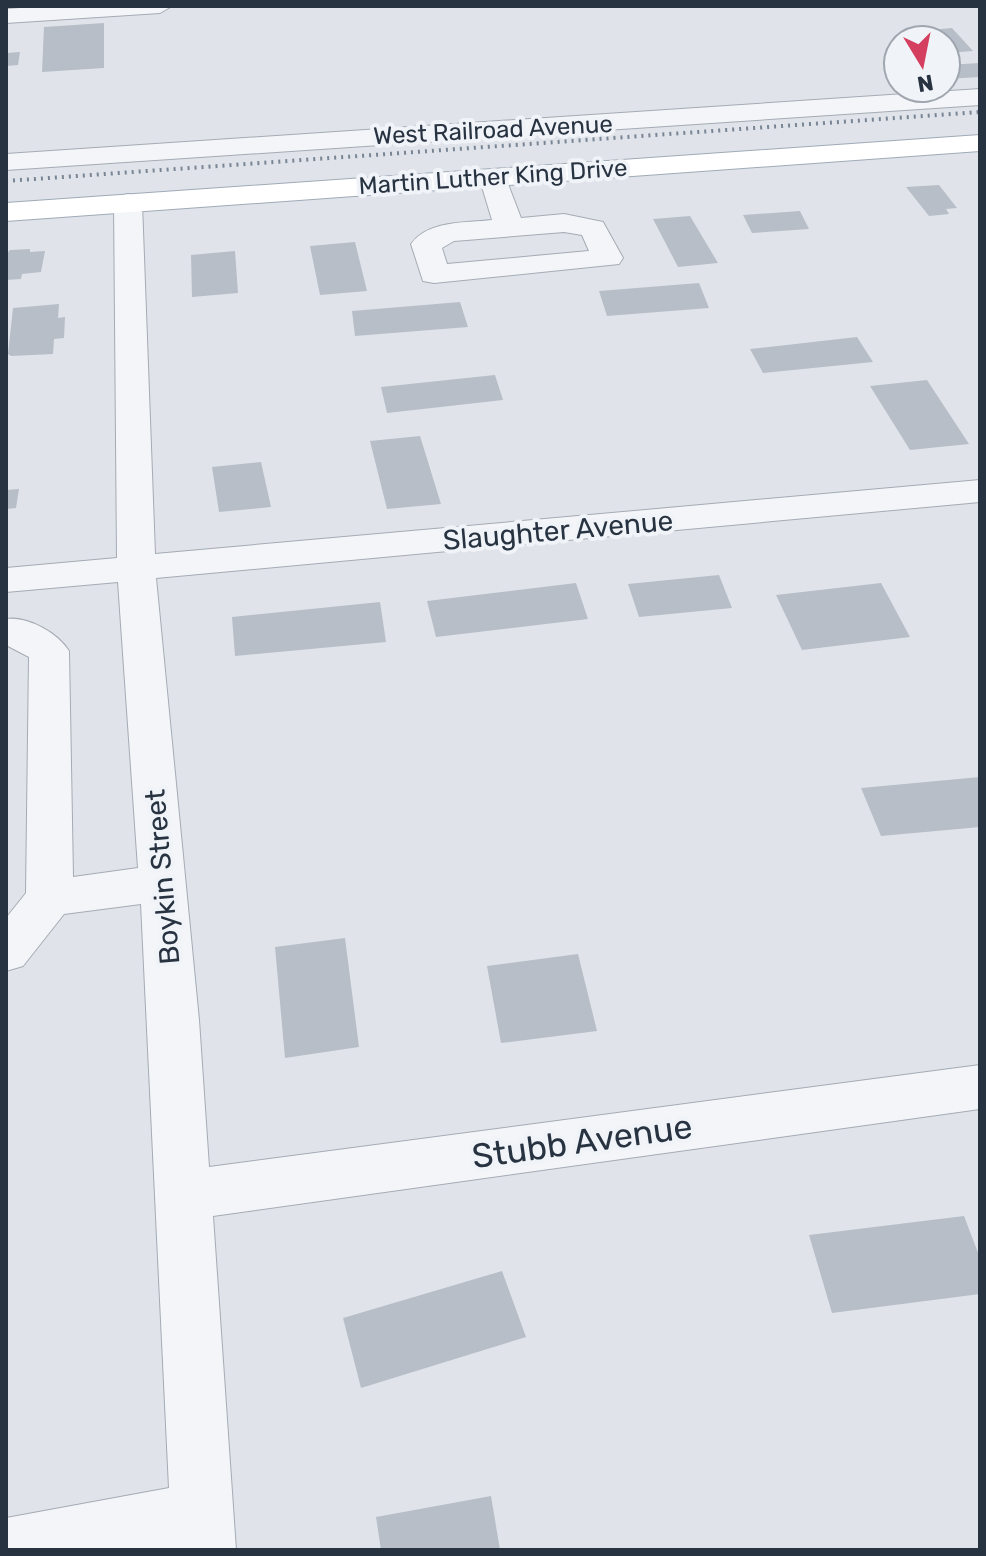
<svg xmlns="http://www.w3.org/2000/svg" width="986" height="1556" font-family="Rubik,sans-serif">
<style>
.building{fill:#b7bec7}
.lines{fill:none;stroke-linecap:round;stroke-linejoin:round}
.minor-casing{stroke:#a5abb4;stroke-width:2}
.major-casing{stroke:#9faab6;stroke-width:2}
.minor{fill:#f3f5f8;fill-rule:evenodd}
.major{fill:#fff;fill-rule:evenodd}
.rail{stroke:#798594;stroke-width:4;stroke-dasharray:2 5;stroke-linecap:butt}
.labels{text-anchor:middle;stroke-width:8;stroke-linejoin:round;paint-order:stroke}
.far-street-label{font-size:24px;fill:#283342;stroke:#f0f3f7}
.street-label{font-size:28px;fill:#283342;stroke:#f0f3f7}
.near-street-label{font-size:34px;fill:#283342;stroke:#f0f3f7}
</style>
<rect width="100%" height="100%" fill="#e0e4ea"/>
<!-- building -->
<path class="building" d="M104 23V68L42 72 44 27Z
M952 28 973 51 946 53V40H927L919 31Z
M20 52 18 65 6 66V53Z
M980 63V77L946 79V65Z
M939 185 957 208 946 209 949 214 929 216 906 187Z
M800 211 809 229 752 233 743 215Z
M690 216 718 263 678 267 653 219Z
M355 242 367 291 320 295 310 246Z
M30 249V252L45 251 41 272 22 274 21 279 6 280V254L10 250Z
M235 251 238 293 192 297 191 255Z
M699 283 709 308 607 316 599 291Z
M460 302 468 327 355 336 352 311Z
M59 304 58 318 65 317 64 338 54 339 53 354 11 356 8 354 13 308Z
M857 337 873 362 763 373 750 349Z
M495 375 503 400 387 413 381 387Z
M927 380 969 444 910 450 870 386Z
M420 436 441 504 387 509 370 441Z
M261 462 271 507 219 512 212 467Z
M19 489 16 508 6 509V490Z
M719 575 732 608 639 617 628 584Z
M576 583 588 619 436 637 427 601Z
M881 583 910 637 802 650 776 595Z
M380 602 386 642 235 656 232 617Z
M980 777V827L881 836 861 788Z
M345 938 359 1047 285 1058 275 947Z
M578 954 597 1031 501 1043 487 966Z
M964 1216 980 1258V1294L832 1313 809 1235Z
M502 1271 526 1337 361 1388 343 1318Z
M491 1496 500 1550H381L376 1517Z"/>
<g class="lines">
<defs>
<path id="minor" d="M49 6H172L160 13 6 23V9Z
M980 89V105L6 170V154Z
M493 169 503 171 521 218 564 214 603 222 623 258 619 264 434 283 423 281 411 244C428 220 466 223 492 220L479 177 483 171ZM564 232 582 235 589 251 447 264 442 248 454 241Z
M128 194 138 197 142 203 155 554 980 480V502L156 578 199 1020 209 1167 980 1065V1109L213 1216 236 1550H6V1518L169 1488 141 904 64 914 23 966 6 971V918L26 893 29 657 6 645V619C28 616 58 633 69 651L73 877 138 868 118 582 6 592V568L117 558 114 203 118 197Z"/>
<path id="major" d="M980 135V151L6 221V203Z"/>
</defs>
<!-- minor casing -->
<use href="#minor" class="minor-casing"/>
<!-- major casing -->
<use href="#major" class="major-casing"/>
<!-- minor -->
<use href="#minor" class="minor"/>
<!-- major -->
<use href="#major" class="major"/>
<!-- rail -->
<path class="rail" d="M6 181 980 112"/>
</g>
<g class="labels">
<!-- far-street labels -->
<g class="far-street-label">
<text transform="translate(493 130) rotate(-3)" y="8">West Railroad Avenue</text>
<text transform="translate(493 177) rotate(-4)" y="8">Martin Luther King Drive</text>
</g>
<!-- street labels -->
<g class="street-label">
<text transform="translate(558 530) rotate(-5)" y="10">Slaughter Avenue</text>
<text transform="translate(162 877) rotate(-95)" y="10">Boykin Street</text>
</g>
<!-- near-street labels -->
<g class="near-street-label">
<text transform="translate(582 1141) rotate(-8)" y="12">Stubb Avenue</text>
</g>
</g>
<!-- border -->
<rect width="986" height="1556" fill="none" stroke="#283342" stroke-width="16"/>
<!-- north arrow -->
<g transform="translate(922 64) rotate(170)"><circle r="38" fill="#f0f3f7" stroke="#a0a6af" stroke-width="2"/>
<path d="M0-6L14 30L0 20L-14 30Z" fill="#d53f5f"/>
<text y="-12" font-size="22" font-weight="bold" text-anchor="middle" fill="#283342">N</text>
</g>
</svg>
